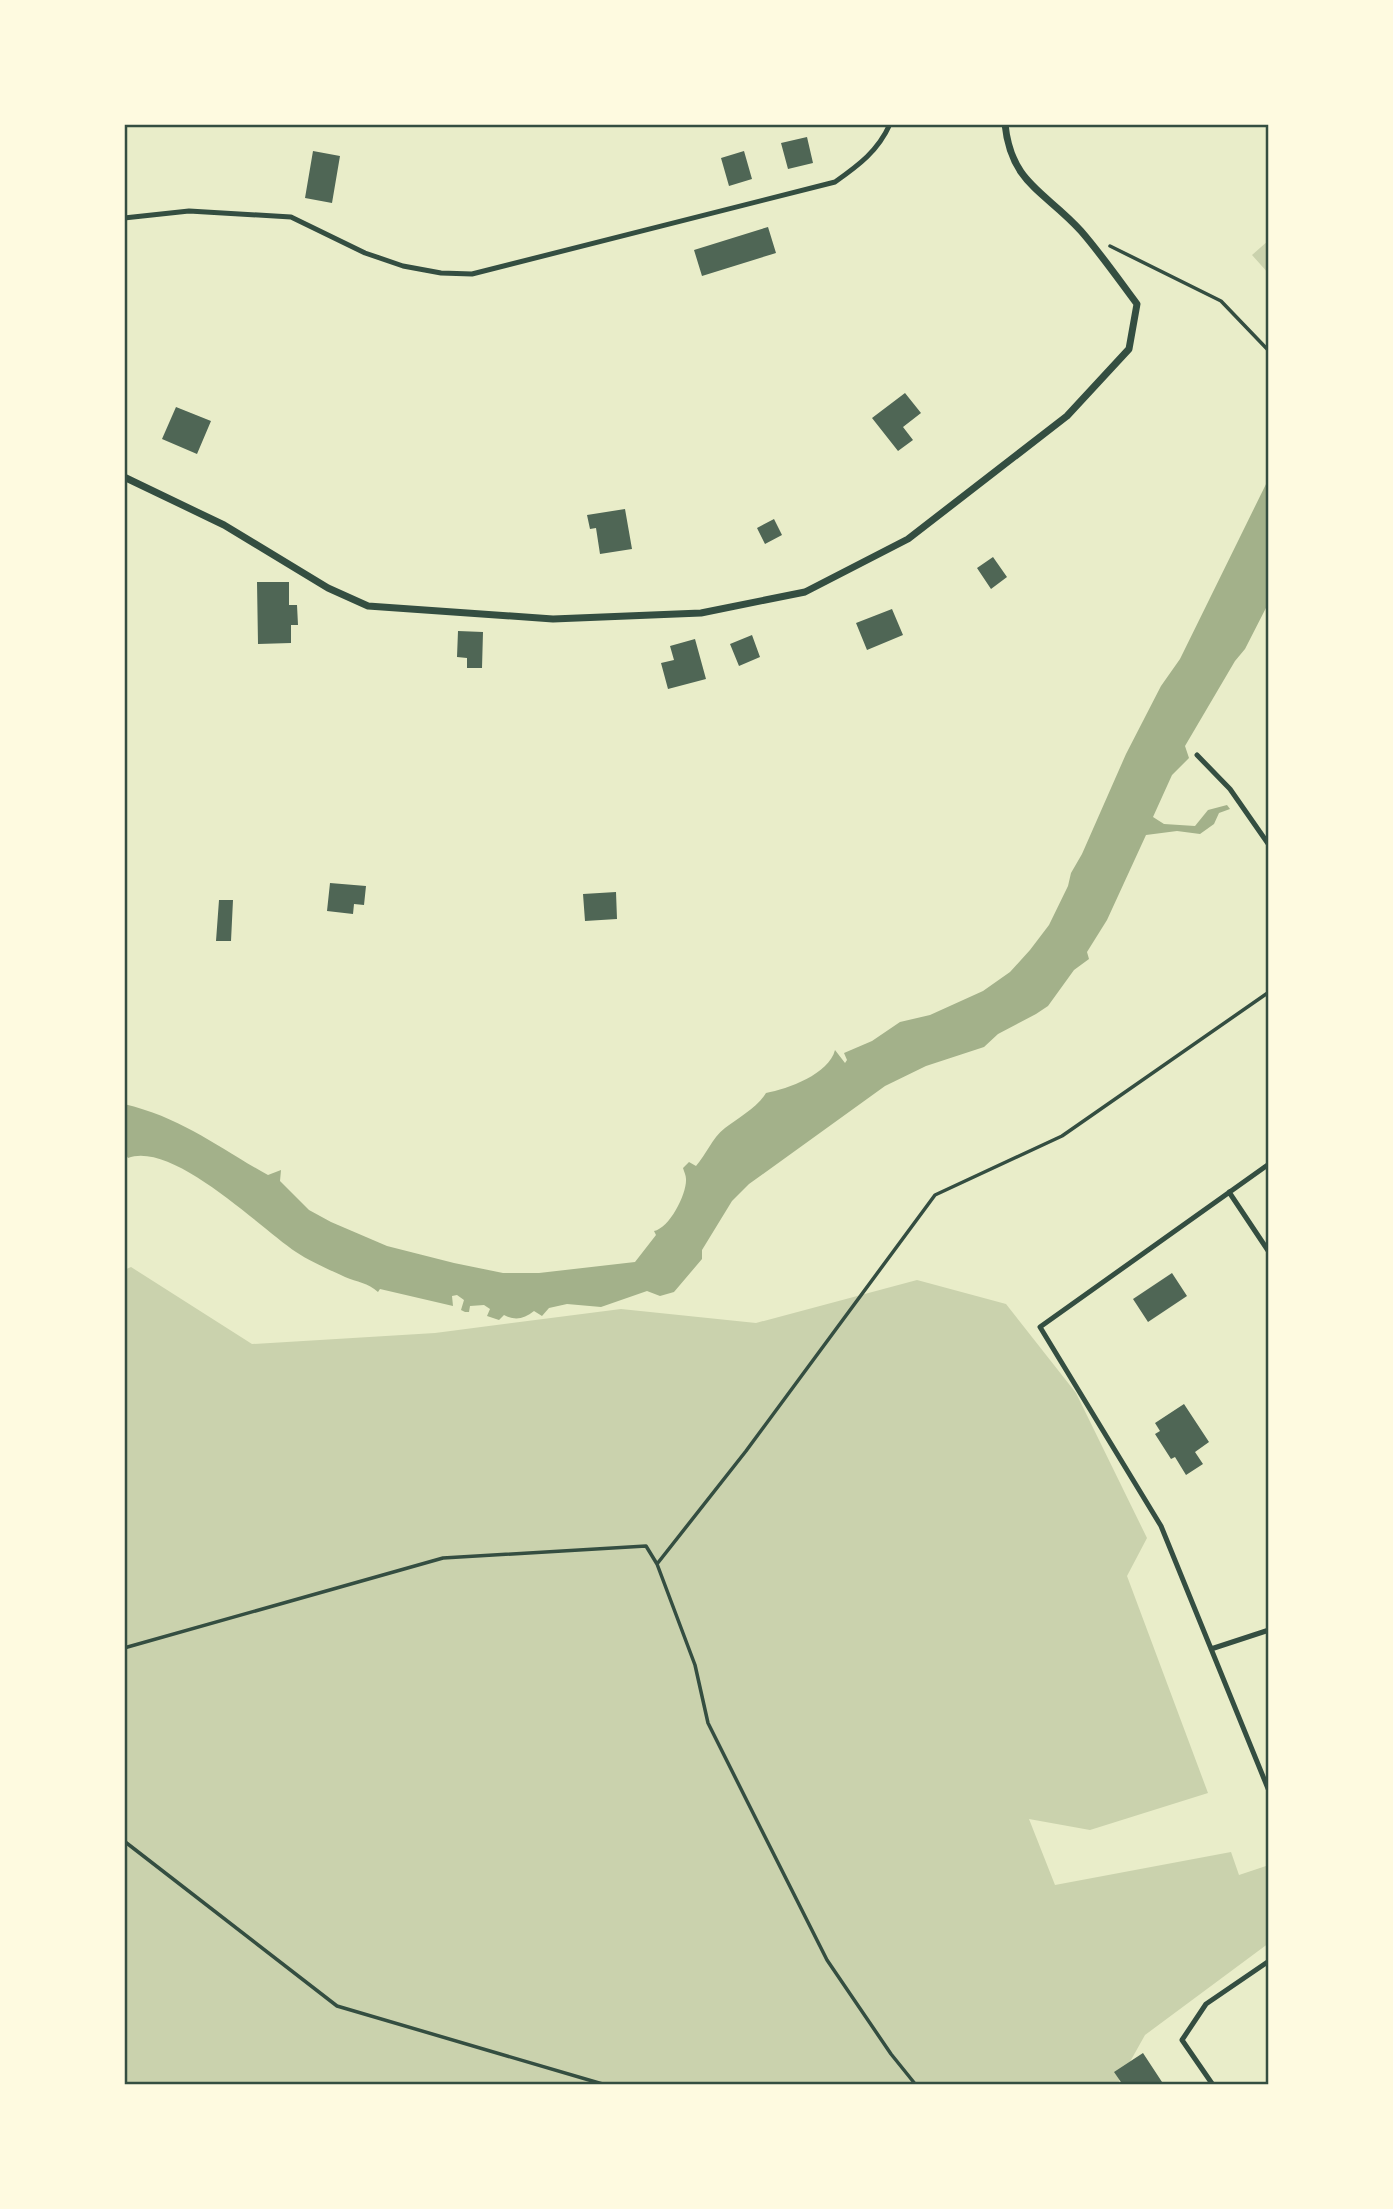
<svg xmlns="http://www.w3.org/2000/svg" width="1393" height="2209" font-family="Overpass,sans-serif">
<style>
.green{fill:#cad2ad}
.water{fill:#a3b18a}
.building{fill:#4f6655}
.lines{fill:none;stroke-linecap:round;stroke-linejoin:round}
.path{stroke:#344e41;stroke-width:3.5}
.service{stroke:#344e41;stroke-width:5}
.minor{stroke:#344e41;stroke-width:7}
.neatline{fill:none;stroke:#344e41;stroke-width:2.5}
</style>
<rect width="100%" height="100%" fill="#e9edc9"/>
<!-- green -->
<path class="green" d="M1269 240V274L1252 255Z
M131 1267 252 1344 435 1333 621 1309 756 1323 917 1280 1006 1304 1076 1393 1147 1538 1127 1576 1208 1793 1090 1830 1029 1819 1055 1885 1231 1852 1239 1875 1269 1865V1943L1145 2035 1117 2085H124V1270Z"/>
<!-- water -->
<path class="water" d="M1269 478V602L1245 649 1235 661 1185 746 1189 758 1172 775 1153 817 1164 824 1195 826 1208 810 1227 805 1230 809 1219 813 1214 824 1200 834 1177 831 1146 835 1107 920 1087 952 1089 959 1074 970 1048 1006 1036 1014 998 1034 984 1047 926 1066 885 1086 749 1184 732 1201 702 1250V1259L674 1292 660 1296 647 1291 601 1307 567 1304 549 1308 542 1316 534 1311C524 1319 515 1321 504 1315L499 1320 487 1316 490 1309 484 1305 470 1306 469 1312H465L461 1310 464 1300 457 1295 452 1296 453 1306 380 1289 378 1292C368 1283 357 1282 345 1277 330 1270 309 1261 296 1252 260 1228 173 1141 128 1158L124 1152V1104C183 1118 217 1147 268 1175L281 1170 280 1181 309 1210 331 1222 387 1246 454 1263 503 1273H539L635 1262 656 1235 654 1231C670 1228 687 1193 686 1179 686 1175 684 1172 683 1168L689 1162 696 1166C706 1155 712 1138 725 1128 737 1119 758 1107 766 1093 788 1089 829 1074 835 1050L845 1063 847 1060 844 1053 872 1041 900 1022 930 1015 983 991 1010 972 1030 950 1049 925 1068 886 1071 873 1082 854 1126 754 1161 686 1180 659Z"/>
<!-- building -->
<path class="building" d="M807 137 813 163 788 169 781 143Z
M313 151 340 156 332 203 305 198Z
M744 151 752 179 729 186 721 158Z
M768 227 776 253 702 276 694 250Z
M905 393 921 413 903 427 913 440 898 451 872 418Z
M176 407 211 421 197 454 162 439Z
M625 509 632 549 600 554 596 528 590 529 587 515Z
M774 519 782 535 765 544 757 528Z
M993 557 1007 577 991 589 977 568Z
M257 582H289V605H297L298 625H291V643L258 644Z
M892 609 903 635 867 650 856 623Z
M458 631 483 632 482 668H467V658L457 657Z
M752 635 760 657 739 666 730 644Z
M695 639 706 679 668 689 661 663 674 660 670 646Z
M330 883 366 886 364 905 354 904 353 914 327 911Z
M616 892 617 919 585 921 583 894Z
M219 900H233L231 941H216Z
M1172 1273 1187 1296 1148 1322 1133 1299Z
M1184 1404 1209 1442 1195 1452 1203 1464 1186 1475 1175 1457 1171 1459 1155 1434 1160 1431 1155 1423Z
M1143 2053 1162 2082 1158 2085H1123L1114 2072Z"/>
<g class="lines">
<!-- path -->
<path class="path" d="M1110 246 1221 301 1269 351
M657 1564 746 1451 935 1195 1062 1136 1269 992
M124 1648 443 1558 646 1546 657 1564 695 1665 708 1723 747 1801 827 1960 891 2054 916 2085
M124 1841 337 2006 606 2085"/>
<!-- service -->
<path class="service" d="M124 218 189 211 291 217 365 253 403 266 441 273 472 274 835 182C859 165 878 151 890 124
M1197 755 1230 789 1269 845
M1269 1164 1040 1327 1161 1526 1269 1791
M1229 1192 1269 1252
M1211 1649 1269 1630
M1213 2085 1182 2040 1206 2004 1269 1961"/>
<!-- minor -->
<path class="minor" d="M124 477 224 525 328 588 368 606 553 619 701 613 805 592 908 539 1067 416 1129 349 1137 304C1119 280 1101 254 1081 231 1045 191 1011 184 1005 124"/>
</g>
<!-- border -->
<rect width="1393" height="2209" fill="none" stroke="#fefae0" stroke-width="252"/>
<rect x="126" y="126" width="1141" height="1957" class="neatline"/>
</svg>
